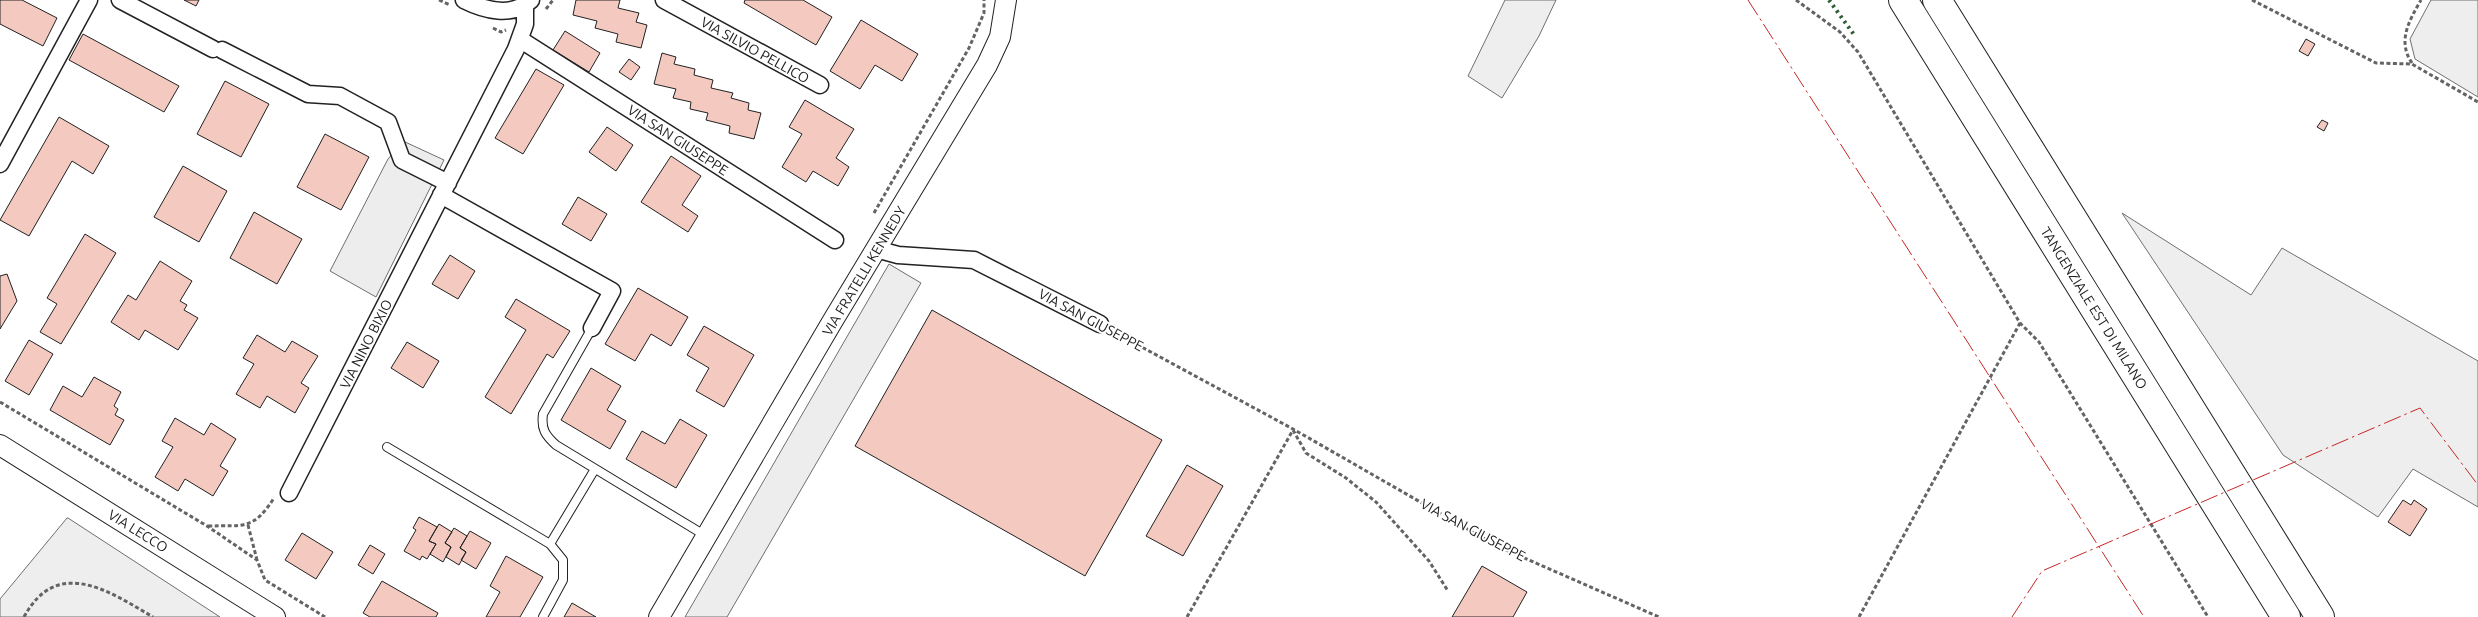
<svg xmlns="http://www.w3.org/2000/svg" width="2478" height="617" font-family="Ubuntu,sans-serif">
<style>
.green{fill:#eee;stroke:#6f6f6f}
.parking{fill:#ededed;stroke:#6f6f6f}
.building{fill:#f3c9c0;stroke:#222}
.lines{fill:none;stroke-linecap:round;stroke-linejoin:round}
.service-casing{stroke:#222;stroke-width:10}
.minor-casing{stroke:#222;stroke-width:19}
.tertiary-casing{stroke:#222;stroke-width:22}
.motorway-casing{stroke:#222;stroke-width:30}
.path{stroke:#646464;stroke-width:3;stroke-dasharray:4 2.5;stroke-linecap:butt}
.service{stroke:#fff;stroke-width:8}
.minor{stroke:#fff;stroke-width:16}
.tertiary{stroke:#fff;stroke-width:20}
.motorway{stroke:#fff;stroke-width:28}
.hedge{stroke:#2f5e38;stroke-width:4;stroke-dasharray:2.5 4;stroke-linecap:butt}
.power{stroke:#c62828;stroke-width:1;stroke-dasharray:18 4 2.5 4;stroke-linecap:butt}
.labels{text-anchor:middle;stroke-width:4;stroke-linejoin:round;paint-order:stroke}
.street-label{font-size:14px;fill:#222;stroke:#fff}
</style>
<rect width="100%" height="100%" fill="#fff"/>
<!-- green -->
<path class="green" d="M1505 0H1556L1539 36 1502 98 1468 76Z
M2431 0H2478V97L2415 59 2410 39Z
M2122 213 2251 295 2282 248 2478 361V507L2413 469 2378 517 2283 455Z
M67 518H68L220 617H0V599Z"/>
<!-- parking -->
<path class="parking" d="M403 141 444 160 376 297 330 271 388 159Z
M889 264 921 283 727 617H685Z"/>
<!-- building -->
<path class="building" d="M0 0H22L57 18 43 46 0 24Z
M184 0H199L196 6Z
M576 0H620L618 8 639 13 636 22 647 25 641 48 616 42 618 34 595 28 597 21 573 15Z
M745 0H803L832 17 816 45 744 3Z
M861 20 918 54 902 81 875 65 860 89 830 71Z
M565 31 600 53 589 72 553 50Z
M83 34 179 86 164 112 69 60Z
M2306 39 2315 44 2308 56 2299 51Z
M662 53 676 57 674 64 695 69 694 75 713 80 711 88 733 93 731 98 749 103 748 110 761 113 754 139 729 133 730 126 706 120 708 113 690 109 691 102 673 98 676 89 654 84Z
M629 59 640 67 631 80 619 72Z
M536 69 564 85 523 154 495 138Z
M225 81 269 104 241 157 197 134Z
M805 100 854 129 836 158 849 167 838 186 813 171 806 182 782 167 802 134 789 127Z
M59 117 109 146 93 174 72 161 29 236 0 220Z
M2322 120 2328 123 2324 131 2317 127Z
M607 127 633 145 616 171 589 152Z
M325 134 369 157 341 210 297 187Z
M671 156 701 176 682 205 698 216 688 232 641 202Z
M183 166 227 191 199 242 154 217Z
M578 197 607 214 591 241 562 224Z
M254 212 302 239 277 284 230 258Z
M85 234 116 253 61 344 40 332 57 304 47 298Z
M450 255 475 271 458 299 432 284Z
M160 261 192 281 180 301 187 305 184 310 198 318 178 350 145 330 139 340 111 322 128 295 136 300Z
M7 274 17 301 0 329V276Z
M638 288 688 317 671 346 651 334 635 361 605 344Z
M516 299 570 331 553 358 547 354 511 414 485 397 526 330 505 317Z
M932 310 1162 440 1085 576 855 446Z
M704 326 754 355 724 407 696 391 709 368 687 355Z
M257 335 285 352 292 341 318 356 301 383 309 388 295 413 267 396 260 408 236 394 254 364 243 358Z
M29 340 53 354 29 395 5 381Z
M407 342 439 361 423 388 391 368Z
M591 368 621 386 607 410 626 421 610 449 561 420Z
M94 377 121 392 114 406 118 409 115 415 124 420 110 445 50 410 63 386 82 397Z
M175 418 204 435 211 423 236 439 220 466 228 471 213 496 185 479 178 491 155 477 173 447 162 441Z
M680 419 707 435 676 488 626 459 642 431 665 444Z
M1187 465 1223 486 1183 556 1146 536Z
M2403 500 2411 505 2414 500 2427 509 2410 536 2388 522Z
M419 517 437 527 429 541 436 544 427 559 422 556 420 560 404 551 416 530 413 528Z
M439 524 452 532 445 543 451 547 443 562 430 554 436 544 429 541Z
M454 528 467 536 460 548 466 552 459 565 446 557 451 547 445 543Z
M470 531 491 543 476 569 461 560 466 552 460 548Z
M302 533 333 552 316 579 285 560Z
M370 545 385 554 373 574 358 565Z
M506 556 543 577 520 617H486L500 592 490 586Z
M1482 566 1527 592 1513 617H1452Z
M382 581 438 613 436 617H370L363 613Z
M572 603 596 617H564Z"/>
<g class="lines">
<defs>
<path id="service" d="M592 328 543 414C541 429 545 435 556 445L706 536
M387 447 550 544
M543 617 563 580V560L550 544 595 469"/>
<path id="minor" d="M120 0 213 49
M464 0C484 10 512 18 531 0
M664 0 820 85
M521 40 835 240
M222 50 308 94 340 96 388 122 402 160 448 183
M0 164 89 0
M441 195 612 291 592 328
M876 249 898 255 974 260 1100 324
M289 493 516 49 525 24V6"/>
<path id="tertiary" d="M0 445 275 617
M659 617 832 322 987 65 1000 37 1006 0"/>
<path id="motorway" d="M1903 0 2286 617
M1937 0 2320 617"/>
</defs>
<!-- service casing -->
<use href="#service" class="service-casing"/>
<!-- minor casing -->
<use href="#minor" class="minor-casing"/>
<!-- tertiary casing -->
<use href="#tertiary" class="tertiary-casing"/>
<!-- motorway casing -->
<use href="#motorway" class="motorway-casing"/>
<!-- path -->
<path class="path" d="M439 0 450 5
M1796 0 1840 32 1858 52 2020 323 2039 342 2208 617
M2252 0 2376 63 2412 64 2478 102
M546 9 553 0
M493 28 501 32 506 30
M2412 63C2397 41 2409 21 2421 0
M874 213 969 48 984 13V0
M1114 332 1293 429 1497 546 1659 617
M0 402 207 526 257 560 265 580 325 617
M1293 430 1306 453 1346 478 1376 502 1429 561 1448 591
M248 525 257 560
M208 526C243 525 253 531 274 498
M24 617C57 556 109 591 153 617
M1187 617 1293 430
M1859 617 2020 323"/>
<!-- service -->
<use href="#service" class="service"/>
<!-- minor -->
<use href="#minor" class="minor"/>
<!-- tertiary -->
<use href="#tertiary" class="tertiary"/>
<!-- motorway -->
<use href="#motorway" class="motorway"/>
<!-- hedge -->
<path class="hedge" d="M1829 0 1855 36"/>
<!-- power -->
<path class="power" d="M1748 0 2144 617
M2012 617 2042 571 2420 408 2478 485"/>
</g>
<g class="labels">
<!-- street labels -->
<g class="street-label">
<text transform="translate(755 50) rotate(29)" y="5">VIA SILVIO PELLICO</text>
<text transform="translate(678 140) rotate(33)" y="5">VIA SAN GIUSEPPE</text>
<text transform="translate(864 271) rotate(-59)" y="5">VIA FRATELLI KENNEDY</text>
<text transform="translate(2094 308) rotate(58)" y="5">TANGENZIALE EST DI MILANO</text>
<text transform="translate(1091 320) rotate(28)" y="5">VIA SAN GIUSEPPE</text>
<text transform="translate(366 344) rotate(-63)" y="5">VIA NINO BIXIO</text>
<text transform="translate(1473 530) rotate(28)" y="5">VIA SAN GIUSEPPE</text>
<text transform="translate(138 531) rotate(32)" y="5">VIA LECCO</text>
</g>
</g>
</svg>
